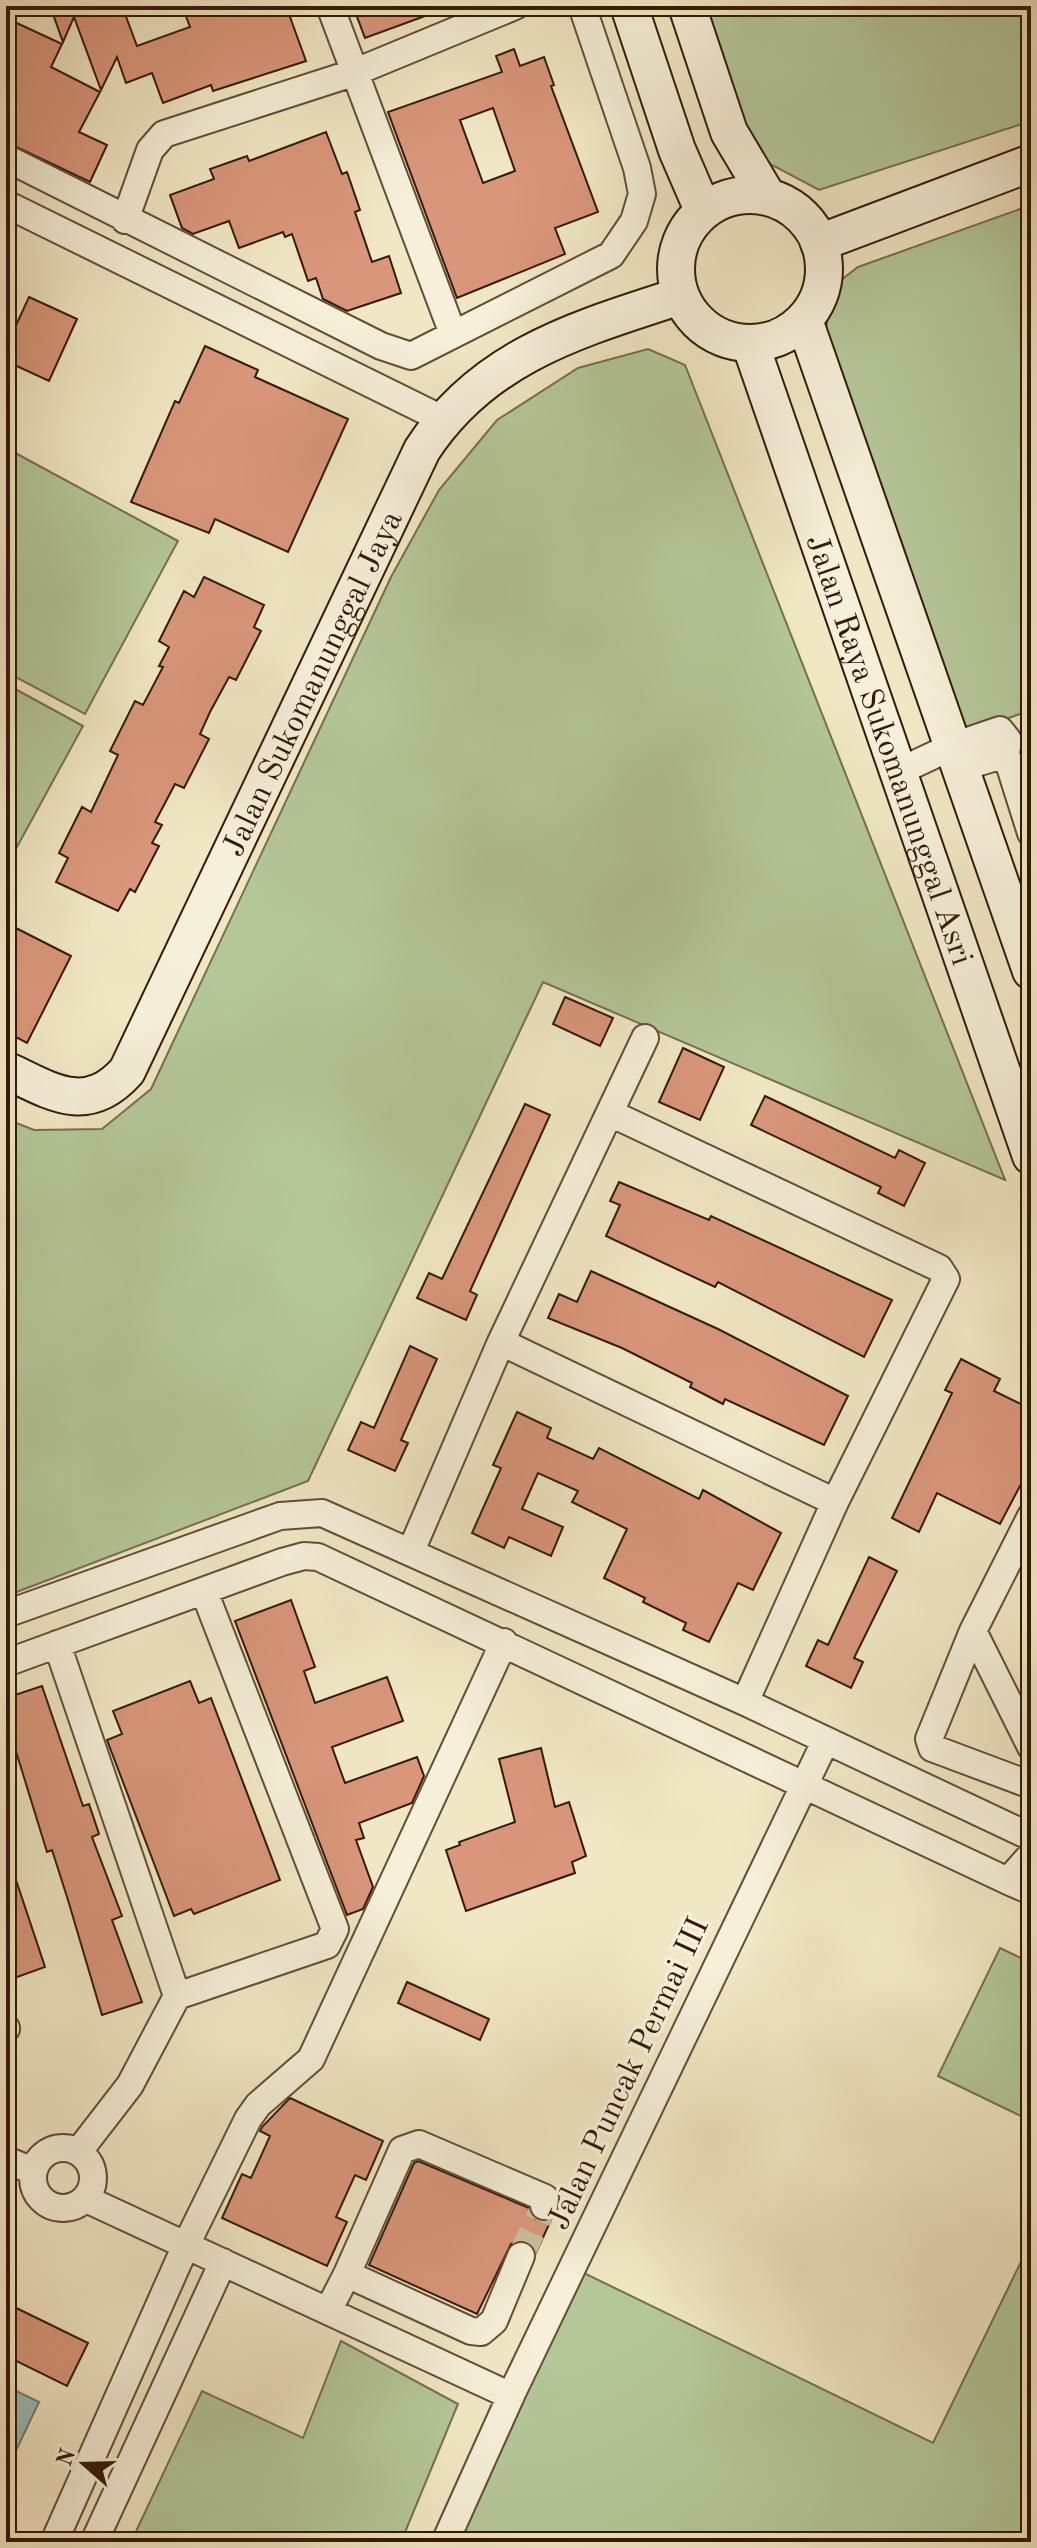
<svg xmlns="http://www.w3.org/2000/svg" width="1037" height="2548" font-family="'Old Standard TT',serif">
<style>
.green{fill:#b4c799;stroke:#747050;stroke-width:2}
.water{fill:#9cbeba;stroke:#727c73;stroke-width:2}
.building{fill:#d9967a;stroke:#331a08;stroke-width:2;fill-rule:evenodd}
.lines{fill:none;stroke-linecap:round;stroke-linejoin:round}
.street-tunnel{stroke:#cbbe9e;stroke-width:26;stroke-dasharray:26 13;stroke-linecap:butt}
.street-casing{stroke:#624d37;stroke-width:30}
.secondary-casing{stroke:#331a08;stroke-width:40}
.street{stroke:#f6efd9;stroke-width:26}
.secondary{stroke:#f6efd9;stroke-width:36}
.labels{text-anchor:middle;stroke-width:7;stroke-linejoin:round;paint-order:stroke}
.street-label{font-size:32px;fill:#331a08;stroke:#f6efd9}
</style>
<rect width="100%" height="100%" fill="#f1e7c4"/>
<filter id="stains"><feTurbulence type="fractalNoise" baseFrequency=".0025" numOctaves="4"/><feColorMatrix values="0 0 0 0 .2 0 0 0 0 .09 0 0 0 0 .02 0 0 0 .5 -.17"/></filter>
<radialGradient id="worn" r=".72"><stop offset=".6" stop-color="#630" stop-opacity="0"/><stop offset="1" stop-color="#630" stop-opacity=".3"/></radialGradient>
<!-- green -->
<path class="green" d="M701 6H1031V121L819 190 746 151Z
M1020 209 1031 244V710L961 735 826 348 828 290 858 267Z
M648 349 685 365 1005 1180 543 982 308 1481 6 1596V1119L34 1130 102 1129 151 1089 391 577 439 490 497 420 578 368Z
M6 448 178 541 85 714 6 672Z
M6 684 83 726 6 867Z
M1000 1948 1031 1963V2121L938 2076Z
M1031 2241V2542H454L584 2273 933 2443Z
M341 2341 458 2404 401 2542H131L202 2391 303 2438Z"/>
<!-- water -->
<path class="water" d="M6 2386 39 2402 13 2457 6 2454Z"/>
<!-- building -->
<path class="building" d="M50 6H122L137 46 190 27 182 6H286L306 61 213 91 211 85 163 103 152 73 126 83 117 57 101 90 74 17 63 42Z
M353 6H447V8L365 38Z
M6 18 62 44 51 67 100 92 79 132 107 145 90 182 6 142Z
M514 49 520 66 544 57 554 85 551 86 598 212 555 228 565 254 457 298 388 112 502 72 496 56ZM493 108 515 171 483 183 460 120Z
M326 132 342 174 347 172 360 210 355 212 372 262 389 256 401 293 347 311 323 299 316 278 308 281 292 234 285 237 283 232 239 248 229 221 193 234 182 228 170 195 214 179 210 169 247 156 249 161Z
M29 297 77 319 49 381 6 361V347Z
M205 346 258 370 255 377 348 419 288 552 215 519 209 533 131 502 175 401 179 403Z
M204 577 264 605 254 627 261 631 236 680 229 677 210 712 200 734 209 739 184 788 175 784 155 822 162 825 152 843 159 846 135 892 130 889 118 911 56 882 68 858 59 853 82 807 91 812 118 755 110 751 135 701 143 705 163 667 159 666 169 647 159 641 184 591 194 597Z
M6 923 71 956 27 1043 6 1032Z
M565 997 613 1018 600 1046 553 1024Z
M683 1048 724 1067 700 1120 659 1102Z
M765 1096 895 1158 899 1150 925 1163 904 1206 878 1193 881 1187 751 1125Z
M525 1104 550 1115 470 1291 477 1295 466 1320 417 1298 429 1273 442 1279Z
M619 1182 709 1220 711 1216 892 1300 864 1357 718 1282 715 1287 606 1236 620 1205 610 1201Z
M591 1271 718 1329 848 1396 824 1445 725 1399 723 1404 690 1387 692 1383 622 1348 548 1318 559 1294 577 1302Z
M410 1346 437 1359 401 1440 408 1443 395 1471 348 1450 361 1422 374 1428Z
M961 1359 1000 1379 994 1391 1031 1409V1465L1000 1524 937 1493 919 1532 892 1518 952 1393 945 1390Z
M517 1412 551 1428 547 1438 593 1459 599 1448 699 1499 703 1490 781 1533 753 1590 738 1583 709 1642 683 1630 686 1623 643 1602 645 1598 604 1578 627 1529 572 1502 578 1491 538 1473 522 1509 563 1527 551 1556 509 1537 504 1548 472 1533 501 1468 493 1465Z
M869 1557 897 1571 854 1658 863 1662 851 1688 806 1666 818 1640 828 1645Z
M291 1600 315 1667 304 1671 315 1703 387 1677 403 1721 332 1747 345 1783 417 1757 424 1776 412 1803 359 1823 364 1838 356 1840 373 1887 363 1909 347 1915 235 1621Z
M190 1681 199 1703 211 1698 280 1880 194 1914 191 1909 174 1916 107 1740 122 1734 113 1711Z
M42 1686 83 1806 89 1804 99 1834 92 1837 122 1916 112 1920 142 2002 102 2015 68 1900 52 1850 47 1852 6 1719V1698Z
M541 1748 555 1807 569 1802 586 1856 572 1862 575 1873 466 1911 446 1850 460 1845 459 1842 515 1822 499 1759Z
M10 1862 45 1967 9 1980 6 1970V1863Z
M407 1982 489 2019 480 2040 398 2003Z
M290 2098 383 2141 366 2180 355 2175 336 2217 347 2222 327 2266 222 2218 242 2174 251 2178 270 2136 260 2131 262 2127Z
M418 2161 529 2208 535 2219 551 2220 536 2253 526 2241 511 2244 477 2314 369 2265 414 2163Z
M6 2303 88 2343 67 2386 6 2356Z"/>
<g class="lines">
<!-- street-tunnel -->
<path class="street-tunnel" d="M521 2256 544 2206"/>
<defs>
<path id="street" d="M330 6 453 334
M6 158 381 346 411 356 611 255 634 221 642 194 637 168 582 6
M6 204 442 419
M125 220 150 150 164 134 353 73 515 6
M960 768 1006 754
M898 772 953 746 1000 730 1008 740 1006 754 1031 833
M610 1113 939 1268 946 1279 835 1502 745 1702
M501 1342 835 1502
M1031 1516 973 1631 929 1739 932 1748 1031 1785
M411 1551 501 1342 645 1038
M6 1614 280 1516 322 1513 745 1702 1031 1837
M973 1631 1031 1747
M57 1644 177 1996 130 2085 79 2151
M6 1663 282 1562 304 1556 318 1557 1008 1881
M1031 1855 1008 1881 1031 1891
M177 1996 327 1945 335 1929 204 1591
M6 2028V2029
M33 2178a30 30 0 1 1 60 0a30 30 0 1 1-60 0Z
M6 2160 33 2171
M86 2199 511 2396
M347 2274 402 2150 419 2144 545 2198 544 2206
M328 2311 347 2274 471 2331 481 2332 494 2321 521 2256
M54 2542 186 2245 248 2119 258 2105 311 2059 504 1642
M94 2542 223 2262
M445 2542 513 2391 825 1742"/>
<g id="secondary">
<path d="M629 6 677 150 703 210"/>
<path d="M687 6 729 132 767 196"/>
<circle cx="750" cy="269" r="74"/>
<path d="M819 243 1031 163"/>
<path d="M804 320 1031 971"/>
<path id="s1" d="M750 343 1031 1156"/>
<path id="s2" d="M6 1070C52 1092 87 1116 127 1071L422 450C484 355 579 329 680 296"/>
</g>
</defs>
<!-- street casing -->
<use href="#street" class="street-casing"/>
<!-- secondary casing -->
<use href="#secondary" class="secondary-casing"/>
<!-- street -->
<use href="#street" class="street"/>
<!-- secondary -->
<use href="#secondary" class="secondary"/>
</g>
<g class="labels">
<!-- street labels -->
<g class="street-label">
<text dy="11" stroke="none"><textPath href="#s2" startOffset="564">Jalan Sukomanunggal Jaya</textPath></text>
<text dy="11" stroke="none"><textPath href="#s1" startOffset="430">Jalan Raya Sukomanunggal Asri</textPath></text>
<text transform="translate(627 2073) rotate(-65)" y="11">Jalan Puncak Permai III</text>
</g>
</g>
<!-- margin -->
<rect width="1037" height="2548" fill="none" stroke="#f1e7c4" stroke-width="32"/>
<rect x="8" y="8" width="1021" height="2532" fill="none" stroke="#331a08" stroke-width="4"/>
<rect x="16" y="16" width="1005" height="2516" fill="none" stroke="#331a08" stroke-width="2"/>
<!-- north arrow -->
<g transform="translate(84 2464) rotate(290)" stroke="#f6efd9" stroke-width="6" paint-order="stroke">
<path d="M0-6L14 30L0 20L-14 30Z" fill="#331a08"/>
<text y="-12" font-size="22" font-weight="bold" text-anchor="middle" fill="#331a08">N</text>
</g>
<rect width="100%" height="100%" filter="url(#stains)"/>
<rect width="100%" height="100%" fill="url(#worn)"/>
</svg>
